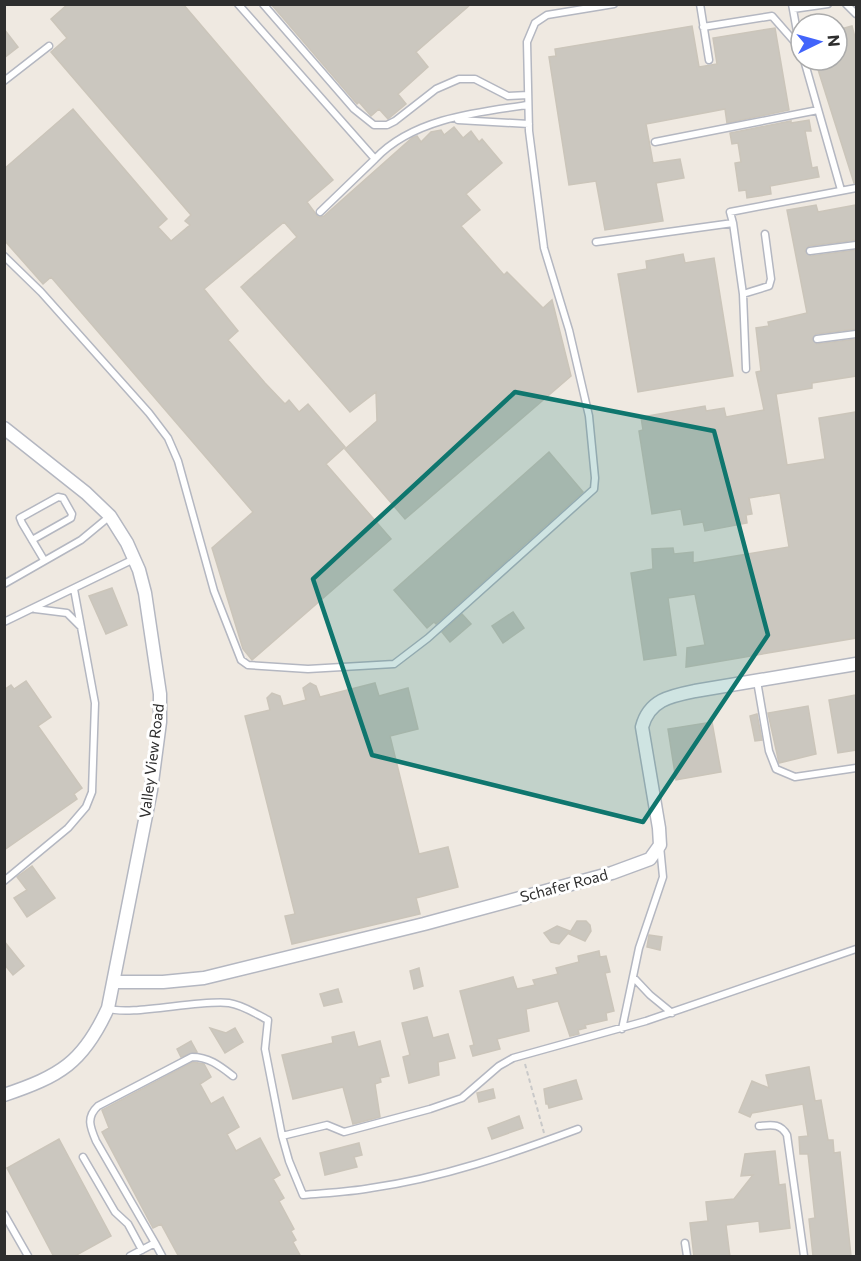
<svg xmlns="http://www.w3.org/2000/svg" width="861" height="1261" font-family="Commissioner,sans-serif">
<style>
.building{fill:#cbc7bf;stroke:#cbc5ba;stroke-width:1.5}
.lines{fill:none;stroke-linecap:round;stroke-linejoin:round}
.lane-casing{stroke:#b4b7c1;stroke-width:9}
.street-casing{stroke:#b4b7c1;stroke-width:15}
.path{stroke:#c9c9c9;stroke-width:2;stroke-dasharray:4.5 3;stroke-linecap:butt}
.lane{stroke:#fff;stroke-width:6}
.street{stroke:#fff;stroke-width:12}
.marked{fill:#0f766e;fill-opacity:0.2;stroke:#0f766e;stroke-width:4.5;stroke-linejoin:round}
.labels{text-anchor:middle;stroke-width:6;stroke-linejoin:round;paint-order:stroke}
.street-label{font-size:15px;fill:#2e2e2e;stroke:#fff}
</style>
<rect width="100%" height="100%" fill="#efe9e1"/>
<!-- building -->
<path class="building" d="M68 4H183L333 180 307 202 318 217 324 216 412 138 417 136 421 142 431 132 441 130 444 135 454 127 463 138 471 131 479 142 482 139 502 163 466 194 480 210 461 226 504 275 507 272 543 308 552 300 571 376 405 519 345 449 377 421 376 392 350 412 241 287 297 237 284 222 204 289 238 331 228 340 265 383 285 404 289 400 299 412 308 404 345 447 326 464 391 539 252 660 243 649 212 548 253 512 51 277 43 284 4 240V169L73 109 167 219 158 227 171 241 190 225 185 221 191 215 51 52 67 38 51 19Z
M271 4H471L416 52 428 67 398 94 406 104 388 119 379 109 371 116 359 102 357 104Z
M692 26 699 67 717 64 713 38 775 28 789 110 727 123 725 109 646 124 653 163 680 159 684 178 656 183 663 221 605 230 596 181 569 185 549 57 556 56 555 49Z
M852 26 856 41V183H854L815 60H837V30Z
M4 29 18 47 4 58Z
M809 120 811 131H805L812 168 817 167 819 177 770 186 771 194 747 198 746 190 739 191 735 163 741 162 738 143 732 144 730 133 791 121V123Z
M816 205 818 212 856 205V240L809 246 805 251 811 256 856 250V329L816 334 812 339 817 344 856 339V376L812 383V388L776 394 787 465 825 459 819 418 856 412V638L686 667 687 648 705 645 695 594 668 598 676 655 644 660 631 573 653 569 652 549 673 548 674 554 693 552V563L789 547 780 493 749 498 752 514 746 515 747 523 705 531 703 522 684 525 681 509 652 514 639 431 643 430 641 417 705 406 706 411 724 408 726 417 764 410 756 372 761 371 756 328 769 326 768 322 807 313 787 210Z
M683 254 685 263 714 258 733 376 638 392 618 274 647 269 646 261Z
M549 452 583 492 436 624 434 622 427 628 394 590Z
M112 588 127 625 106 634 89 596Z
M513 612 524 628 503 643 492 626Z
M462 614 471 624 450 642 442 632Z
M26 681 51 717 38 726 82 788 74 794 77 799 4 850V690L11 685 14 689Z
M310 683 316 686 320 697 375 683 379 696 408 688 418 729 390 736 419 854 448 847 458 887 416 898 420 914 292 944 285 916 295 914 245 716 270 710 267 698 272 693 280 696 283 706 306 700 303 688Z
M856 695V750L838 753 829 700Z
M808 706 816 754 779 763 768 713Z
M757 714 762 740 755 741 750 716Z
M712 722 721 772 676 780 668 729Z
M32 866 55 898 27 917 14 898 27 890 17 877Z
M577 921H586L590 925 591 931 585 941 569 934Z
M557 926 570 931 559 944 551 942 544 933Z
M649 935 662 937 660 950 647 947Z
M4 941 24 966 13 975 4 964Z
M599 951 600 957 606 956 610 972 605 973 614 1011 606 1013 607 1020 585 1025 586 1028 578 1030 579 1034 570 1036 558 1001 526 1009 529 1031 497 1039 500 1049 473 1056 470 1046 474 1045 460 991 513 977 517 989 535 985 533 980 558 974 556 968 579 962 578 956Z
M419 968 423 986 414 989 410 971Z
M338 989 342 1002 324 1006 320 994Z
M427 1017 433 1038 448 1034 455 1058 438 1062 439 1075 409 1083 403 1057 410 1055 402 1023Z
M210 1028 226 1033 235 1028 243 1042 225 1053Z
M354 1032 358 1047 380 1041 389 1076 380 1078 381 1082 375 1084 380 1117 353 1124 343 1087 293 1099 282 1055 333 1043 332 1037Z
M191 1041 197 1052 181 1057 177 1049Z
M193 1062 204 1064 211 1077 200 1084 211 1104 223 1097 239 1127 227 1134 236 1151 260 1138 280 1175 273 1179 284 1198 279 1201 294 1229 291 1231 296 1240 293 1242 301 1257H179L161 1224 153 1228 102 1132 109 1128 102 1110Z
M809 1067 815 1101 821 1100 828 1140H833L834 1153 840 1152 851 1256H813L809 1219 815 1218 808 1154H800L799 1137 808 1136 803 1104 752 1113 750 1117 739 1112 752 1081 769 1088 766 1075Z
M576 1080 582 1099 549 1108 548 1104H546L544 1089Z
M493 1089 495 1098 479 1102 477 1093Z
M519 1116 523 1128 492 1139 488 1128Z
M59 1139 111 1236 73 1257H54L7 1168Z
M359 1143 362 1155 354 1157 357 1167 325 1175 320 1153Z
M775 1151 779 1185 785 1184 790 1228 760 1232 759 1221 726 1225 730 1257H694L690 1223 708 1221 706 1202 734 1199 753 1175 741 1176 745 1154Z"/>
<g class="lines">
<defs>
<path id="lane" d="M238 4 375 159C412 119 476 112 528 105
M263 4 354 109 374 125H387L395 121 436 89 459 79H475L508 96 528 95
M700 4 709 60
M792 4 800 48
M846 4 856 14
M793 9 828 4
M703 27 772 16 801 49
M804 60 841 190
M4 81 49 46
M458 120 529 124
M655 142 818 110
M320 212 375 159
M733 223 743 294 746 369
M596 242 733 223 730 212 856 188
M810 251 856 245
M4 256 41 292 149 413 168 438 178 461 214 591 241 660 248 665 308 669 394 664 428 638 594 489 595 478 589 416 569 330 544 248 529 131 527 42 535 23 547 15 614 4
M743 294 769 286 771 279 765 234
M817 339 856 334
M32 540 71 518 72 514 63 498 58 497 20 518 22 523 44 560
M4 584 81 540 110 516
M35 609 67 613 81 627
M4 622 134 559
M757 681 769 751 776 769 795 777 856 768
M4 881 68 828 86 807 92 792 95 703 74 589
M633 977 650 995 672 1013
M108 1008C126 1017 201 999 229 1003 243 1005 256 1014 268 1020L265 1049 282 1136
M622 1029 639 948 663 877 660 846
M759 1126C772 1125 780 1123 787 1135L804 1256
M578 1129C511 1154 442 1178 371 1188 349 1192 325 1193 303 1195L289 1161 282 1136 327 1125 344 1132 430 1109 462 1098 499 1066 513 1058 646 1021 856 949
M83 1157 115 1212 128 1224 142 1250
M4 1214 28 1256
M155 1243 162 1256
M685 1243 687 1256
M130 1256 155 1243 96 1141C90 1127 86 1117 98 1106L192 1057C209 1057 220 1066 233 1076"/>
<path id="street" d="M4 428 86 493 110 516 127 543 139 570 145 593 160 694V722L151 790 108 1008C83 1063 60 1076 4 1095
M114 982H163L204 978 424 924 612 873 650 859 660 845 659 828 642 727C649 700 670 696 695 691L856 664"/>
</defs>
<!-- lane casing -->
<use href="#lane" class="lane-casing"/>
<!-- street casing -->
<use href="#street" class="street-casing"/>
<!-- path -->
<path class="path" d="M525 1064 544 1133"/>
<!-- lane -->
<use href="#lane" class="lane"/>
<!-- street -->
<use href="#street" class="street"/>
</g>
<!-- marked area -->
<path class="marked" d="M515 392 714 431 768 635 643 822 372 755 313 579Z"/>
<g class="labels">
<!-- street labels -->
<g class="street-label">
<text transform="translate(152 761) rotate(-83)" y="5">Valley View Road</text>
<text transform="translate(564 886) rotate(-15)" y="5">Schafer Road</text>
</g>
</g>
<!-- border -->
<rect width="861" height="1261" fill="none" stroke="#2e2e2e" stroke-width="12"/>
<!-- north arrow -->
<g transform="translate(819 42) rotate(85)"><circle r="28" fill="#ffffff" stroke="#ababab" stroke-width="1.5"/>
<path d="M0-4.5L10 22L0 15L-10 22Z" fill="#4264fb"/>
<text y="-9" font-size="16" font-weight="bold" text-anchor="middle" fill="#2e2e2e">N</text>
</g>
</svg>
